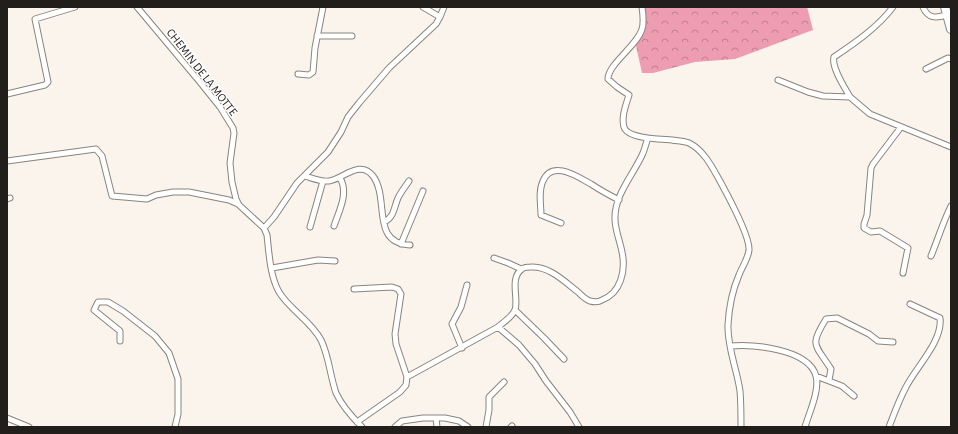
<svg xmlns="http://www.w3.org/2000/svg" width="958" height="434" font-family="'Alegreya Sans',sans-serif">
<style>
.forest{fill:url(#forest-crowns)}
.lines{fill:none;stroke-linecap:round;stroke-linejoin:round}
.street-casing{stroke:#89847d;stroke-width:7}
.primary-casing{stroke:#89847d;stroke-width:10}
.street{stroke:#fff;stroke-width:5}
.primary{stroke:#fff;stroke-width:8}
.labels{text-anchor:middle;stroke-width:3;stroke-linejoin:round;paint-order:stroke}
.street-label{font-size:12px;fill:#211e1c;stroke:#fff}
</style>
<defs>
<pattern id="forest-crowns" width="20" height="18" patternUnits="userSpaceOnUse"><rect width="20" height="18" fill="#ee9cb1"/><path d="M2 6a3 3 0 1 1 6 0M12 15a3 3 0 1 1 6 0" fill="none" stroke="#c07f8f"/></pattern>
</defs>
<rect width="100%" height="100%" fill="#faf4ed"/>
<!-- forest -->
<path class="forest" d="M644 7H807L813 30 735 59 695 62 653 73H642L636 46 646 26Z"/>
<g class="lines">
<defs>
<path id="street" d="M137 7 199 81 220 107 233 128 234 133 230 163 232 182 236 199 239 205 264 228 267 235C269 253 270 276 279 292 290 310 311 321 321 340 329 356 330 376 336 393 342 406 352 417 362 427
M423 7 440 17
M642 7C643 14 644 23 642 29 637 46 608 64 608 79L617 87 629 95C626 105 621 117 624 127 627 139 661 139 672 140 677 141 684 141 689 143 705 151 713 169 721 183 728 196 750 236 749 250 748 259 742 267 739 275 732 291 729 307 728 325 727 347 737 369 740 391 741 402 741 415 741 427
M923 7C928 19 936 18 947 15
M317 36H352
M926 69 948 58 951 59
M298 74 309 75 313 72 315 48 323 7
M778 80 808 92 823 96 850 97 870 114 951 147
M7 94 45 85 48 82 35 19 75 7
M850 97C845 88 831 67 834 57 855 43 878 27 893 7
M901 127 873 164 871 168 867 215 864 224V228L871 232 880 231 908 248 903 273
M7 161 96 149 102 156 112 196 147 199 156 195 173 192H189L229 200 238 204
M305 176C312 178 321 182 329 181 343 179 360 159 373 176 390 199 370 243 410 245
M7 199 10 198
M384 222C394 218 394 207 398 198 401 192 405 187 409 181
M561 223 541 215C541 205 538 191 543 181 552 159 578 177 591 184 600 190 609 195 619 200
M334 226C339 211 349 193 340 178
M310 227 323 181
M264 228 274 217 297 183 328 152 341 132 348 117 359 103 389 68 436 24 440 17 444 7
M401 244 423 191
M931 256C938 239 943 222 951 206
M494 258 508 263 521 269
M272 268 318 260 335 261
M354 289 392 287 398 289 401 294 395 334 396 344 407 377
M515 310 544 338 564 359
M498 327 519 345 535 364 546 381 570 412 579 427
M120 341V331L94 310 98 302H108L123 311 155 336 169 353 178 379V414L175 427
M730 346C753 344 809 349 816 376 820 390 809 413 805 427
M462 348 452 324 461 307 467 285
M816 376 842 386 854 396
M829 380 831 369C815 344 809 346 826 319L837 318 869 334 878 341 893 342
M7 418 29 427
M436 418 437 427
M357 422 400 392 406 385 407 377 498 327C504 322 512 317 515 310 519 299 509 278 522 269 524 267 528 267 531 267 549 266 564 281 578 292 581 295 586 300 590 301 594 302 599 302 602 300 621 293 626 270 622 252 620 241 615 230 615 219 614 195 634 174 643 153 645 148 646 143 648 138
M395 427 402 421 423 418H445L459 421 468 427
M486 427 489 410V397L504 382
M511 427 512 426
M889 427C894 414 899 400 906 387 916 367 943 341 940 318L910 304"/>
<path id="primary" d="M945 7 951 29"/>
</defs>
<!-- street casing -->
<use href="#street" class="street-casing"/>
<!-- primary casing -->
<use href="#primary" class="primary-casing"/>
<!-- street -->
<use href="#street" class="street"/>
<!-- primary -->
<use href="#primary" class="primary"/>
</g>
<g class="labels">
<!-- street labels -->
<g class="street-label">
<text transform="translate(202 72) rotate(52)" y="4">CHEMIN DE LA MOTTE</text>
</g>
</g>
<!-- border -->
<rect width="958" height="434" fill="none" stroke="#211e1c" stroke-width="16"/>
</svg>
